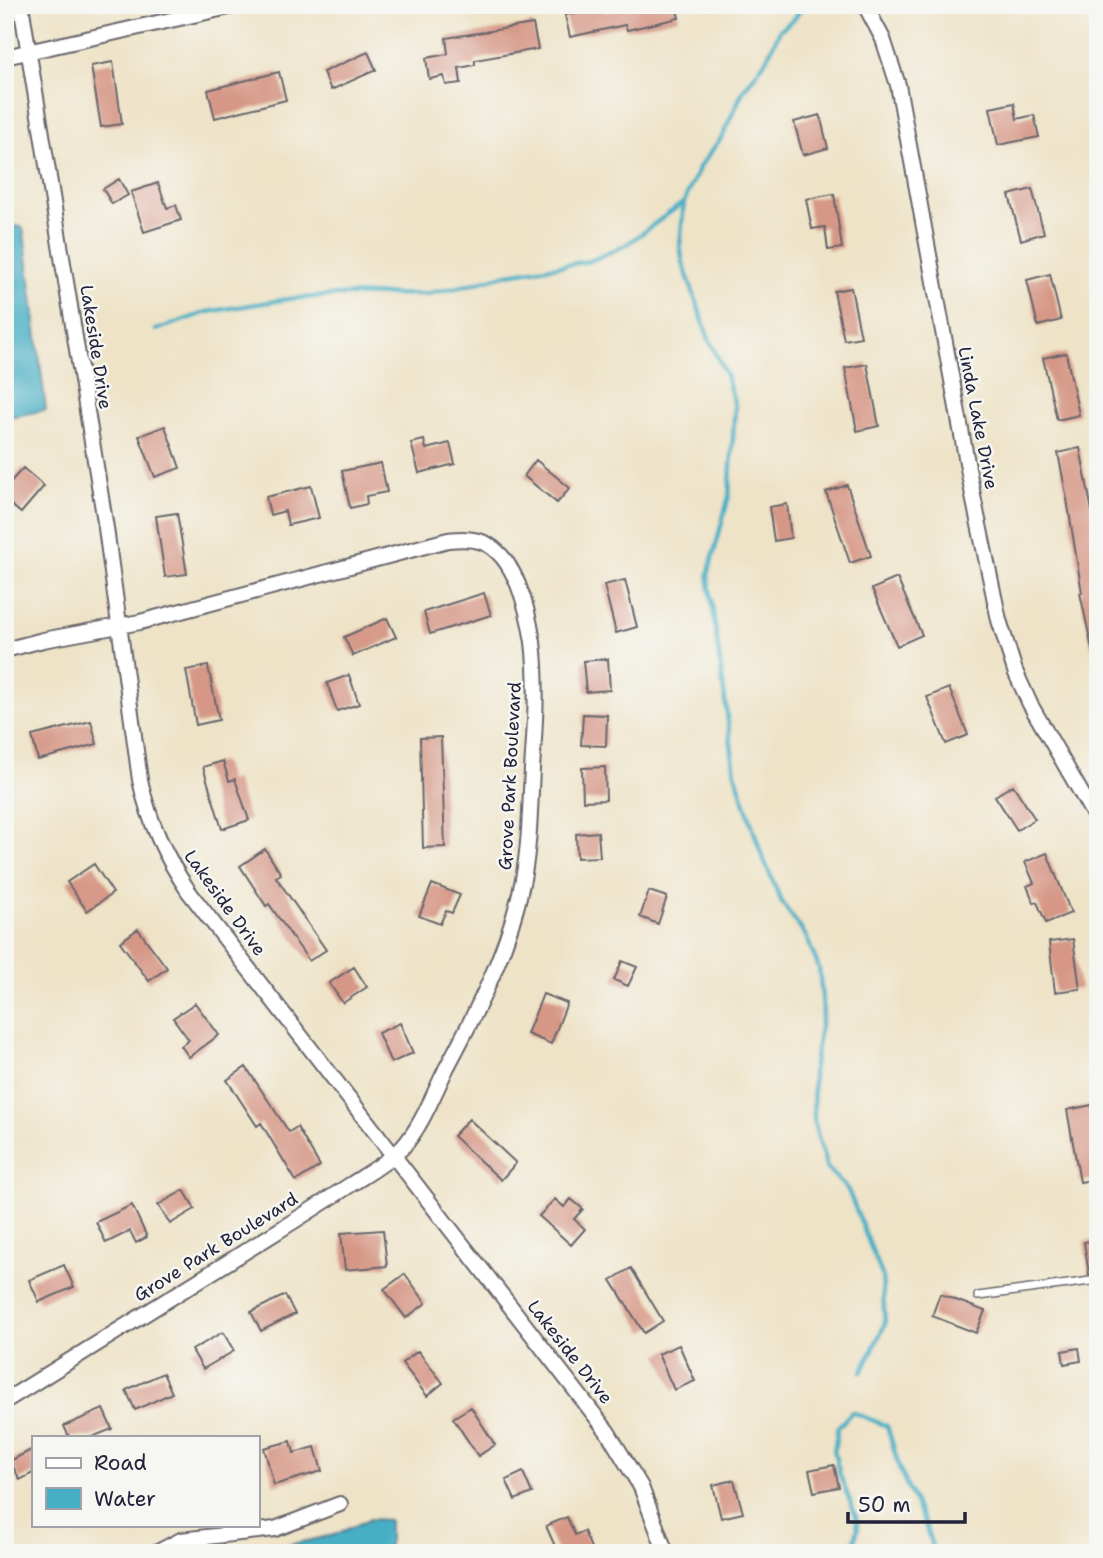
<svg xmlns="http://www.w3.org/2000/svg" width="1103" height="1558" font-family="'Shantell Sans',sans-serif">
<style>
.water{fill:#46afc5;stroke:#346880;stroke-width:2}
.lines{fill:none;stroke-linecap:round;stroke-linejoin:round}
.stream{stroke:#46afc5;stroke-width:4.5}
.building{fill:#d69786}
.lane-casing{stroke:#69666c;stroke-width:10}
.street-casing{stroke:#69666c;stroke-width:18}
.lane{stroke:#fff;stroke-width:7}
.street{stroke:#fff;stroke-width:14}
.labels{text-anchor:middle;stroke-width:5;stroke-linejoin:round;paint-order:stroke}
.street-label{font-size:18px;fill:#22223b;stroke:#f6f6f2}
</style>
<rect width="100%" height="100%" fill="#f6f6f2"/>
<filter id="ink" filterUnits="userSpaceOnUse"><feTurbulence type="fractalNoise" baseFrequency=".0143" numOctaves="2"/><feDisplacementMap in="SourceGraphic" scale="14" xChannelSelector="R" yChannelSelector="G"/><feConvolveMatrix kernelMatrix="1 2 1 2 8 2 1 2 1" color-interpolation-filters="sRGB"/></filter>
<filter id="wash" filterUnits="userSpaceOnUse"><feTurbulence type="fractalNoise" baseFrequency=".00686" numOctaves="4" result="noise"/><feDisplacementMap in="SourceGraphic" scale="28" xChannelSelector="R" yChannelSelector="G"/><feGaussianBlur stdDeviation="1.57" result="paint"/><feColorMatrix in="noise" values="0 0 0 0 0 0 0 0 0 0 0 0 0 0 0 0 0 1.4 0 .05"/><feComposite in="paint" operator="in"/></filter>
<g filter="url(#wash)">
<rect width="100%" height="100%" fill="#eee3c7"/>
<!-- water -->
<path class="water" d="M15 226 22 227 24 232 46 410 5 418V227Z
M370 1519 389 1520V1553H250L334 1535Z"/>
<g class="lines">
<!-- stream -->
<path class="stream" d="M808 5 802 8 794 19 780 30 767 58 743 91 722 137 700 166 684 202 680 246 683 263 709 339 726 375 735 406 729 496 708 575 735 773 761 853 782 903 806 936 819 968 823 1009 813 1071 814 1123 827 1168 848 1190 882 1275 885 1324 862 1372
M156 330 207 312 288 299 339 295 426 294 469 285 508 274 590 261 626 245 684 202
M852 1412 887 1426 900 1470 926 1527 934 1553
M851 1553 858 1528 856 1517 840 1475 834 1451 838 1427 852 1412"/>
</g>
<g id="blocks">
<!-- building -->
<path class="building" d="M631 5H676L679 18 627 30 625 25 570 37 565 15 604 6 605 12Z
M533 24 538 49 475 60V65L459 68 461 83 446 85 444 76 429 79 426 58 448 54 446 38Z
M368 52 376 70 331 90 323 72Z
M113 62 122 124 101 127 91 66Z
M279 72 286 100 215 118 208 90Z
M1014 103 1017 119 1034 115 1039 137 998 145 990 108Z
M820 115 828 148 803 155 794 122Z
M119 179 128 195 112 204 103 189Z
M158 183 167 208 176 205 181 220 144 232 131 192Z
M1032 189 1044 233 1021 240 1009 195Z
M834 194 842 248 828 250 825 227 812 229 806 199Z
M1050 274 1061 320 1038 326 1027 280Z
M851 288 861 337 844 340 834 291Z
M1066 353 1079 415 1057 420 1043 358Z
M867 364 879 426 857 431 845 368Z
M165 426 180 468 155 477 139 436Z
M424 440 426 449 450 443 455 464 419 473 411 443Z
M1080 448 1098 542V648L1092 649 1080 593H1082L1067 499 1058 453Z
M536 460 570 488 557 503 524 476Z
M381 463 387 492 366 496 367 504 350 508 342 471Z
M23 468 44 486 21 513 5 500V488Z
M847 485 871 556 850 563 826 492Z
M311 486 319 518 288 525 285 511 270 515 266 497Z
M787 504 791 538 774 541 769 507Z
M177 513 187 574 165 577 156 516Z
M897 578 922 635 897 646 872 589Z
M625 580 637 627 616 633 604 585Z
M484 593 491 615 430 634 424 612Z
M387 618 396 637 353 656 344 637Z
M608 659 610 690 586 692 583 661Z
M208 666 219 720 196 725 186 670Z
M349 675 359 704 337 711 327 683Z
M949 688 968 735 946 744 927 697Z
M583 714 607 715 606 746 581 745Z
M91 721 97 744 38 760 32 736Z
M441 737 445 847 423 848 420 738Z
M223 761 229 781 235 779 249 820 222 829 203 767Z
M605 767 606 800 583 801 582 768Z
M1013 785 1035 819 1017 830 995 796Z
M598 832 600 857 577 858 576 834Z
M265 849 281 874 276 877 326 950 309 961 269 904 266 906 240 866Z
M1047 853 1071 913 1046 923 1037 902 1034 903 1027 886 1034 883 1025 862Z
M94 864 113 893 87 911 67 882Z
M432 884 460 895 452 913 446 911 440 924 419 916Z
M649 891 667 897 658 924 640 917Z
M138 929 167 968 149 981 120 942Z
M1073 939 1080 989 1055 992 1049 942Z
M622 961 637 967 628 986 614 980Z
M354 967 367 987 343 1003 329 983Z
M543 994 567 1003 551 1044 527 1034Z
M195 1003 219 1035 189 1057 181 1046 189 1040 173 1018Z
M400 1023 413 1053 391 1063 378 1033Z
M246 1067 289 1132 297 1127 320 1166 296 1181 261 1123 257 1126 227 1080Z
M1092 1105 1098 1134V1179L1080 1182 1067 1110Z
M469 1119 516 1163 501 1180 453 1136Z
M184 1190 195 1209 170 1224 158 1205Z
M555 1199 564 1207 571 1199 583 1209 574 1219 585 1229 571 1245 539 1216Z
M132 1205 147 1237 136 1243 130 1231 106 1243 96 1222Z
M383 1230 387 1266 345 1270 341 1233Z
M1098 1240V1274L1089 1275 1084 1242Z
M64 1265 74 1287 39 1302 29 1280Z
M631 1268 663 1321 644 1333 611 1280Z
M405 1274 426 1303 406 1318 384 1289Z
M940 1294 985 1311 976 1333 932 1316Z
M285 1295 295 1314 261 1331 251 1312Z
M223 1332 234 1351 203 1369 192 1350Z
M679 1345 695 1381 674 1390 658 1354Z
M1079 1348 1081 1361 1064 1364 1062 1351Z
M418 1351 443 1383 427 1396 402 1363Z
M163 1373 172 1393 135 1410 126 1390Z
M471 1407 495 1445 478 1456 453 1418Z
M103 1409 112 1429 92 1437H69L64 1426Z
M291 1441 294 1453 315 1447 322 1471 274 1485 264 1448Z
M33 1449V1473L20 1480 10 1461Z
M834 1465 839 1487 814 1492 809 1470Z
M523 1472 532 1493 515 1500 506 1480Z
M734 1480 743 1513 721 1518 713 1485Z
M567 1517 575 1535 584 1531 591 1548 580 1553H558L546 1526Z"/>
</g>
</g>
<g filter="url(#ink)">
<use href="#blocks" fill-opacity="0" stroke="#69666c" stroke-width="2"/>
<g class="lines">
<defs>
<path id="lane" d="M978 1296 1098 1280"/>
<path id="street" d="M21 5 106 528 140 780C149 822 165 856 189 892L607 1431 641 1487 666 1553
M865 5 883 39 898 85 974 501 999 620 1015 671 1030 704 1098 822
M5 57 238 5
M5 650 43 640 140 622 448 540C459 539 471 538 482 542 515 554 528 610 533 642 538 684 535 727 532 769 530 806 530 843 523 879 510 946 479 1007 447 1067 434 1093 422 1126 402 1148 387 1163 367 1174 350 1185 321 1204 291 1223 262 1241 176 1294 91 1348 5 1401
M156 1553 181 1540 275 1529 340 1504"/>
</defs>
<!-- lane casing -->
<use href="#lane" class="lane-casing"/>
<!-- street casing -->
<use href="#street" class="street-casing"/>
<!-- lane -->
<use href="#lane" class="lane"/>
<!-- street -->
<use href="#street" class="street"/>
</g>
</g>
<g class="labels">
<!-- street labels -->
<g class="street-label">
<text transform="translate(96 347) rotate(81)" y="6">Lakeside Drive</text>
<text transform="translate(978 418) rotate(79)" y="6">Linda Lake Drive</text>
<text transform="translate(510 776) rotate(-87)" y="6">Grove Park Boulevard</text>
<text transform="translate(225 903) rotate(54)" y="6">Lakeside Drive</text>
<text transform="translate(216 1247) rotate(-32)" y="6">Grove Park Boulevard</text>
<text transform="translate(570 1352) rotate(52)" y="6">Lakeside Drive</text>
</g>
</g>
<!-- margin -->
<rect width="1103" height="1558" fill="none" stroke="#f6f6f2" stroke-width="28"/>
<!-- legend -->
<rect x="32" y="1436" width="228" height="91" fill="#f6f6f2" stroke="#a1a1a9" stroke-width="2"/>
<rect x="46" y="1458" width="35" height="10" fill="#ffffff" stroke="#a1a1a9" stroke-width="2"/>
<text x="94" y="1470" font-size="21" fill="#22223b">Road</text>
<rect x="46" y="1488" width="35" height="21" fill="#46afc5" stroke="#a1a1a9" stroke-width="2"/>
<text x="94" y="1506" font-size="21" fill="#22223b">Water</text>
<!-- scale -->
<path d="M848 1512v10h117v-10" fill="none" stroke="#22223b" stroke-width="3.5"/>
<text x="858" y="1512" font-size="21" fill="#22223b" stroke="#f6f6f2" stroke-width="5" paint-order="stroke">50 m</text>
</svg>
